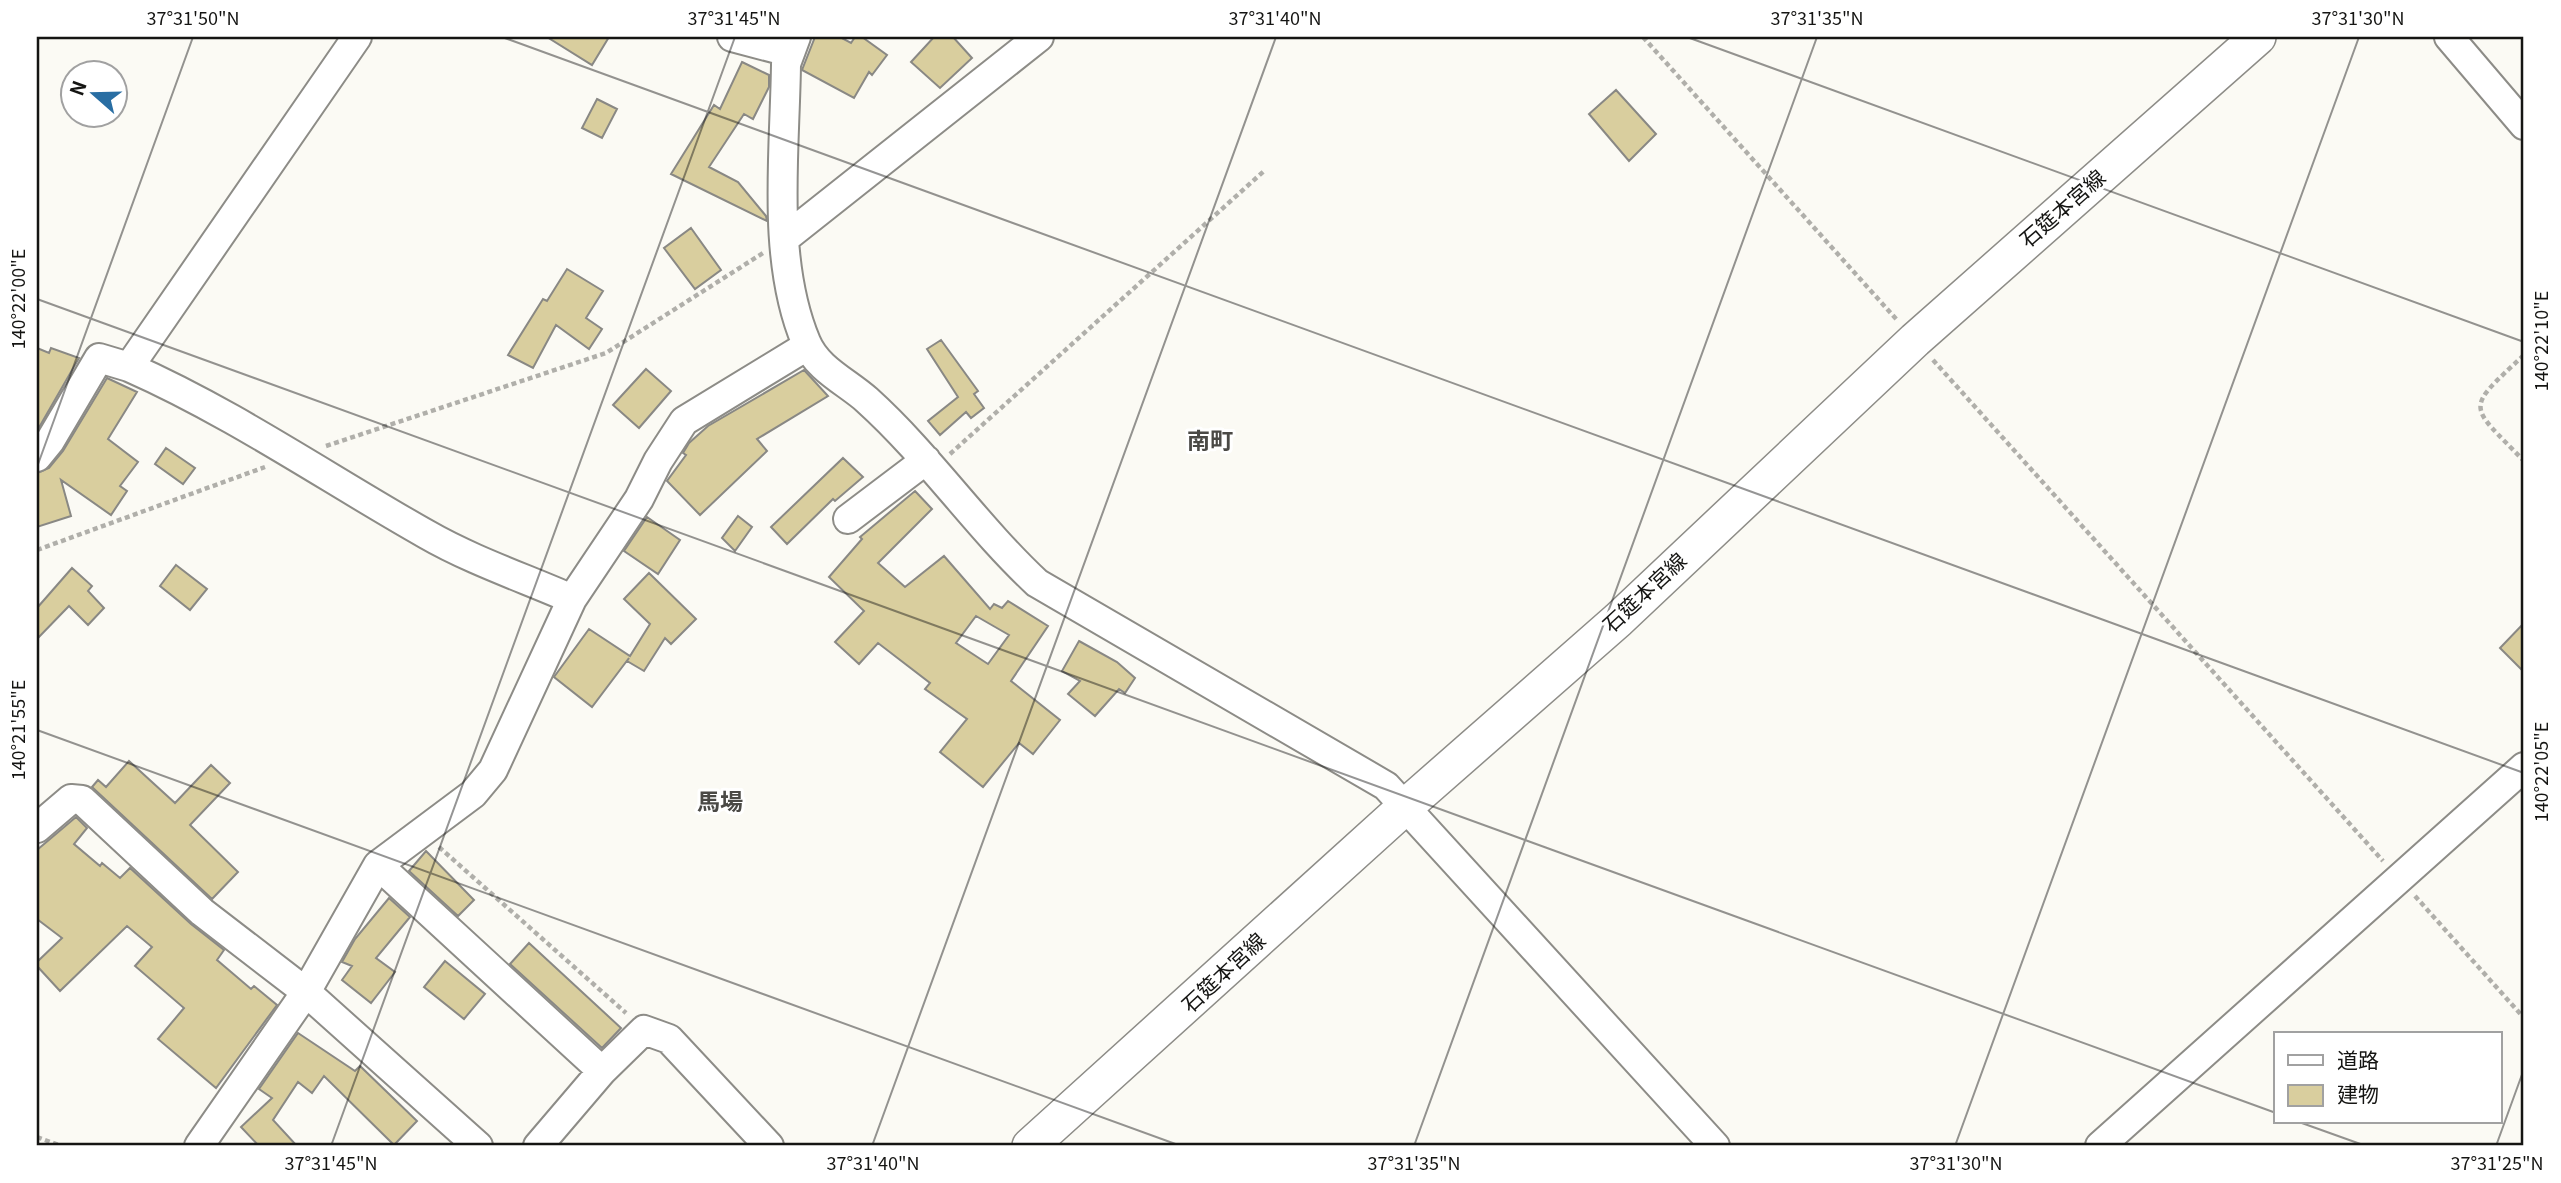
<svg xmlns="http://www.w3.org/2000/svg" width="2561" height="1183" font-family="Georgia,'Noto Sans JP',serif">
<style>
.building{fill:#d9ce9e;stroke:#898884;stroke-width:2;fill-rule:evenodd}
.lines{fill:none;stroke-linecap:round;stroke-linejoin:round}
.minor-casing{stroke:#8d8c87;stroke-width:32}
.major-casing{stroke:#8d8c87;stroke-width:38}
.path{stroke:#b0afaa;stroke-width:4.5;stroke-dasharray:5 3.5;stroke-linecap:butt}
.minor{stroke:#fff;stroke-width:28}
.major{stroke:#fff;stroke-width:35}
.ticks{fill:none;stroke:#151513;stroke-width:2;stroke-opacity:0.45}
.labels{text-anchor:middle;stroke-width:6;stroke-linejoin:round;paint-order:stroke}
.street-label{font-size:21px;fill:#151513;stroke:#fff}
.neighbourhood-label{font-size:23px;font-weight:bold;fill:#4a4945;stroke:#fff}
.neatline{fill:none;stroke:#151513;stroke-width:2.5}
.ticks-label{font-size:18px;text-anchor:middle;fill:#151513}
</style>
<rect width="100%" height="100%" fill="#fbfaf4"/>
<!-- building -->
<path class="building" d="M547 37H609L592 65Z
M815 37H840L851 43 855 37H862L887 55 872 75 869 72 854 98 802 70Z
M934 37H953L972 58 940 88 911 62Z
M742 62 769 75V87L753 119 744 114 709 167 738 182 766 216 767 221 671 174 714 105 720 109Z
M1616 90 1656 134 1629 161 1589 114Z
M597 99 617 109 602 138 582 128Z
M691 228 721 270 695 289 664 248Z
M567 269 603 291 586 318 602 329 589 349 556 325 533 368 508 355 543 299 547 301Z
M941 340 978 391 974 394 984 408 971 418 966 412 940 435 928 421 958 397 927 349Z
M37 348 49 353 51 348 79 358 37 431Z
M646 369 671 391 639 428 613 405Z
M804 370 828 396 757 439 767 451 700 515 667 481 686 455 683 453 689 443 708 426Z
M107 378 137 392 108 439 138 462 120 486 127 491 111 515 61 480 71 516 37 527V473L49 468 63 451Z
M166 448 195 468 183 484 155 464Z
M843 458 863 477 835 501 833 499 787 544 771 527Z
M915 491 932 509 878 563 905 587 944 556 990 609 994 604 1002 608 1008 601 1048 626 1011 681 1060 720 1033 754 1019 743 983 787 940 752 967 719 925 689 930 683 878 643 859 664 835 642 864 611 829 577 862 539 860 537ZM976 616 1009 635 988 664 956 643Z
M738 516 752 527 735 551 722 538Z
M647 517 680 540 658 574 624 551Z
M176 565 207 589 190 610 160 586Z
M72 568 92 586 88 591 104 608 88 625 69 606 37 639V608Z
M649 573 696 619 671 644 665 638 644 671 627 661 629 658 592 707 554 677 589 629 630 656 650 624 624 599Z
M2524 623V672L2500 648Z
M1079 641 1117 662 1135 678 1125 693 1119 689 1095 716 1068 694 1080 681 1062 671Z
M129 761 175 803 211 765 230 783 190 825 238 872 212 899 92 787 98 780 106 787Z
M76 817 87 828 74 844 100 866 102 863 120 878 130 868 191 924 224 950 217 960 251 989 254 986 277 1005 216 1088 158 1039 184 1008 135 966 152 947 127 926 60 991 37 966V962L62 938 37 919V850Z
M426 851 474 900 458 916 409 871Z
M389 898 410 917 376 958 395 972 371 1003 342 980 352 966 342 962 355 939Z
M529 943 621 1028 602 1048 510 964Z
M445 961 485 994 464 1019 424 987Z
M298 1033 355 1071 360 1066 417 1121 394 1145 324 1076 312 1093 298 1082 273 1120 297 1146H259L241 1127 272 1098 259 1089Z"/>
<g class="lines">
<defs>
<path id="minor" d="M732 37 789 52
M796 37 786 64C785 152 771 259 806 342 817 369 847 382 867 400 929 456 976 526 1037 583L1386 786 1715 1146
M2449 37 2524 125
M784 239 1039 37
M129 367C233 413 327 478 426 534 471 560 524 578 572 599
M37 457 50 441 99 358 129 367 357 37
M848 519 926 460
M37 828 71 799 82 800 202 912 306 992 478 1146
M378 865 602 1071
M199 1146 306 992 378 865 473 794 493 770 572 599 639 499 658 461 684 421 807 346
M538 1146 602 1071 644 1030 669 1039 769 1146
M2100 1146 2524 767"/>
<path id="major" d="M1030 1146 1406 806 1618 620 1915 340 2258 37"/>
</defs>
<!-- minor casing -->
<use href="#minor" class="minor-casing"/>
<!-- major casing -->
<use href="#major" class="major-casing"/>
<!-- path -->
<path class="path" d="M1643 37 1897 320
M2524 355C2464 411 2468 403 2524 461
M1933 360 2383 861
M326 446 606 353 763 253
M950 454 1264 171
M37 550 265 467
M439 847 626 1013
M2415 896 2524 1018
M37 1137 61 1146"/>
<!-- minor -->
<use href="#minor" class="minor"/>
<!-- major -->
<use href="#major" class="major"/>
</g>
<!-- ticks -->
<path class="ticks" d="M502 37 2524 773M1687 37 2524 342M37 299 2276 1113M37 467 193 37M37 730 1181 1146M2299 1122 2366 1146M331 1146 735 37M872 1146 1276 37M1414 1146 1817 37M1955 1146 2359 37M2496 1146 2524 1069"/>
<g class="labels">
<!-- street labels -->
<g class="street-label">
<text transform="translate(2063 209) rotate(-41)" y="7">石筵本宮線</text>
<text transform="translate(1645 593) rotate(-43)" y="7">石筵本宮線</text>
<text transform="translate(1224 973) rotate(-43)" y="7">石筵本宮線</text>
</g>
<!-- neighbourhood labels -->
<g class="neighbourhood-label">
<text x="1210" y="449">南町</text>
<text x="720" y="810">馬場</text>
</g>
</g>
<!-- border -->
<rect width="2561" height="1183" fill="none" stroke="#ffffff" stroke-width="77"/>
<!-- legend -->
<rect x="2274" y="1032" width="228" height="91" fill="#ffffff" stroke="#a1a1a1" stroke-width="2"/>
<rect x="2288" y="1055" width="35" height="10" fill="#ffffff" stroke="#a1a1a1" stroke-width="2"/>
<text x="2337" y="1068" font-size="21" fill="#151513">道路</text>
<rect x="2288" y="1085" width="35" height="21" fill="#d9ce9e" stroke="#a1a1a1" stroke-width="2"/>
<text x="2337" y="1102" font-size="21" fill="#151513">建物</text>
<!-- north arrow -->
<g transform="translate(94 94) rotate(290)"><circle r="33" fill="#ffffff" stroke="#a1a1a1" stroke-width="2"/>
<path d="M0-5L12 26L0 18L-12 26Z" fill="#296ea3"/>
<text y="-10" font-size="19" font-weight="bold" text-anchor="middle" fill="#151513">N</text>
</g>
<rect x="38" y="38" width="2484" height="1106" class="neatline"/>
<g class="ticks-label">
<text x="193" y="25">37°31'50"N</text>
<text x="734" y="25">37°31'45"N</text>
<text x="1275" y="25">37°31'40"N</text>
<text x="1817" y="25">37°31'35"N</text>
<text x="2358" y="25">37°31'30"N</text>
<text transform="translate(19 299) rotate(-90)" y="6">140°22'00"E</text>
<text transform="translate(2542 341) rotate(-90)" y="6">140°22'10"E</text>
<text transform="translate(19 730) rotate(-90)" y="6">140°21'55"E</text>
<text transform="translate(2542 772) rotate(-90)" y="6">140°22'05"E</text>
<text x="331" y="1170">37°31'45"N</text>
<text x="873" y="1170">37°31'40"N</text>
<text x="1414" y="1170">37°31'35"N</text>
<text x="1956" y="1170">37°31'30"N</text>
<text x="2497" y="1170">37°31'25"N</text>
</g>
</svg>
